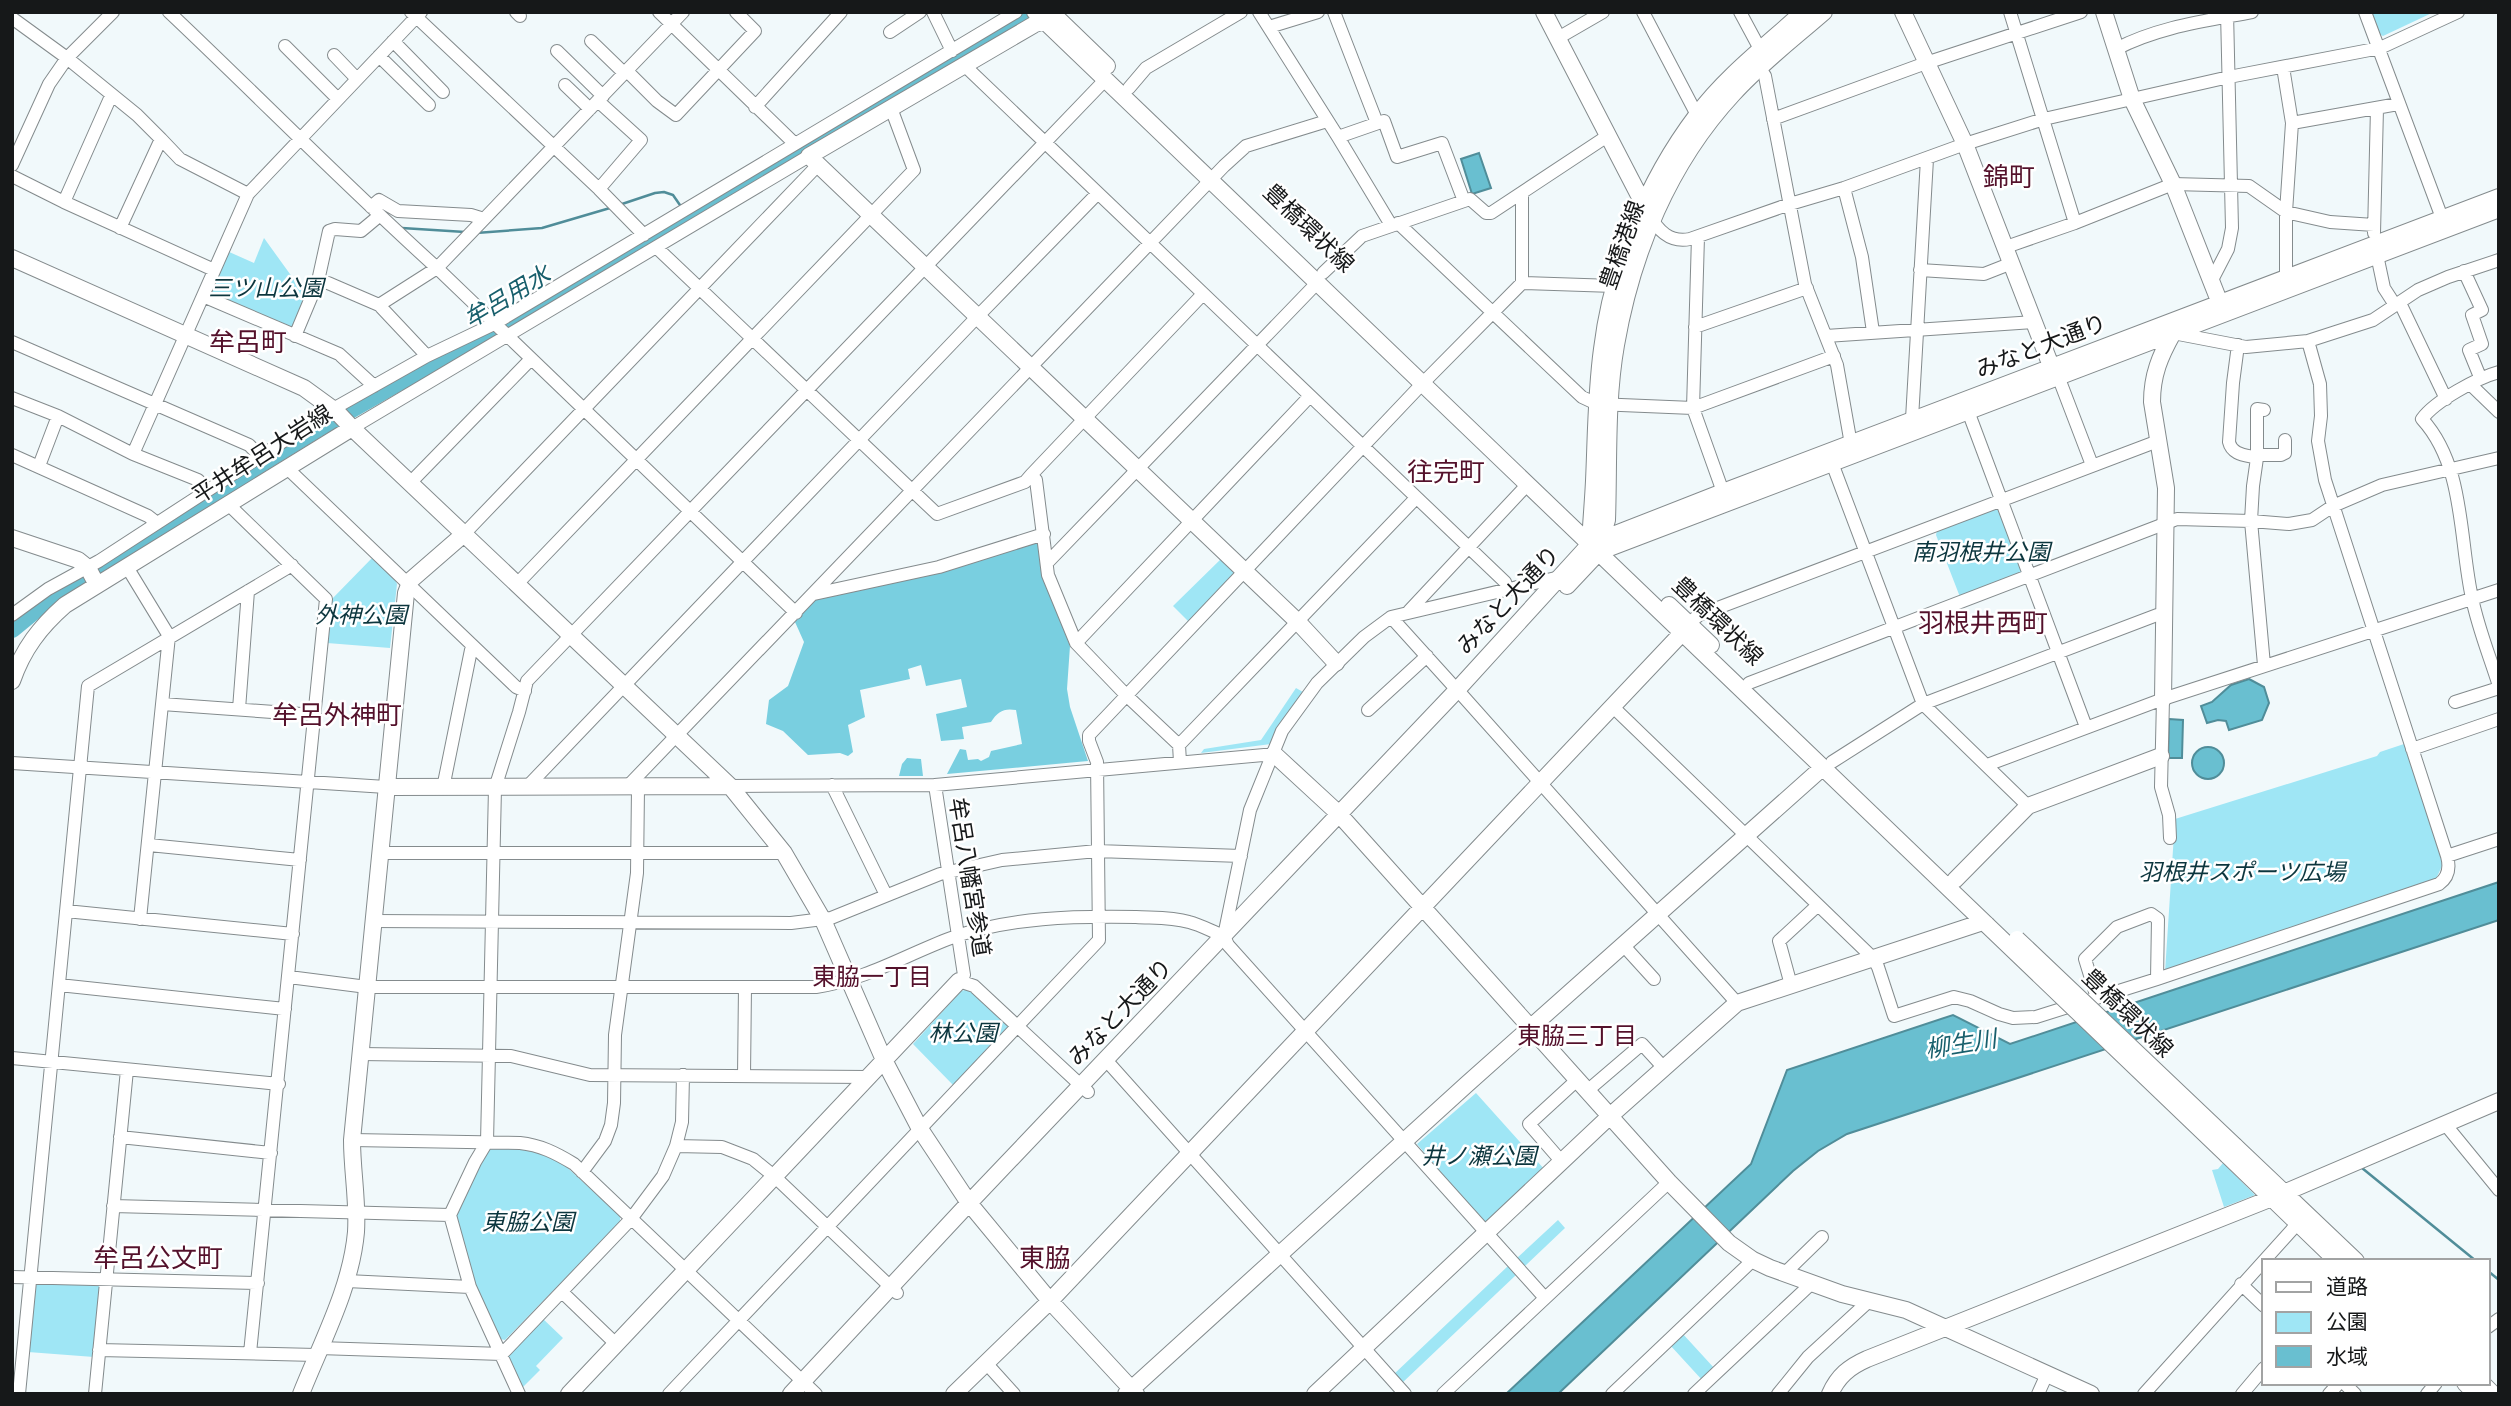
<svg xmlns="http://www.w3.org/2000/svg" width="2511" height="1406" font-family="'Libre Baskerville','Noto Sans JP',serif">
<style>
.green{fill:#9fe6f5}
.forest{fill:#79cfe0}
.water{fill:#69bfd0;stroke:#508d99;stroke-width:2}
.lines{fill:none;stroke-linecap:round;stroke-linejoin:round}
.stream{stroke:#508d99;stroke-width:2.5}
.river{stroke:#69bfd0;stroke-width:18}
.street-casing{stroke:#848b8d;stroke-width:14}
.secondary-casing{stroke:#848b8d;stroke-width:18}
.street{stroke:#fff;stroke-width:12}
.secondary{stroke:#fff;stroke-width:16}
.secondary-bridge-casing{stroke:#848b8d;stroke-width:18;stroke-linecap:butt}
.secondary-bridge{stroke:#fff;stroke-width:16}
.labels{text-anchor:middle;stroke-width:5;stroke-linejoin:round;paint-order:stroke}
.street-label{font-size:23px;fill:#161819;stroke:#fff}
.park-label{font-size:23px;font-style:italic;fill:#0c363e;stroke:#fff}
.water-label{font-size:24px;font-style:italic;fill:#185f6c;stroke:#fff}
.neighbourhood-label{font-size:24px;fill:#54112b;stroke:#fff}
.quarter-label{font-size:26px;fill:#54112b;stroke:#fff}
</style>
<rect width="100%" height="100%" fill="#f1f9fb"/>
<!-- green -->
<path class="green" d="M2371 12H2434L2383 36 2379 34Z
M264 238 295 281 311 285 292 327 288 328 211 295 210 290 227 251 254 263Z
M1998 506 2025 572 1960 597 1936 535 1937 530Z
M373 557 394 577 397 584 390 648 327 643 331 600Z
M1223 557 1237 572 1189 622 1173 606Z
M1296 688 1303 692 1271 744 1201 753 1204 749 1261 740Z
M2404 744 2442 858V866L2435 881 2165 972 2175 819 2377 756 2380 752Z
M969 989 1011 1027 953 1085 913 1044 961 991Z
M1476 1093 1545 1170 1490 1223H1484L1417 1144Z
M522 1147 559 1160 620 1216V1222L505 1340 500 1339 477 1293 454 1216 488 1148Z
M2223 1163 2255 1195 2224 1207 2212 1170 2218 1169Z
M1558 1220 1565 1228 1525 1266 1517 1258Z
M1508 1266 1516 1275 1401 1384 1393 1375Z
M37 1284 98 1285 100 1288 94 1357 28 1352 34 1289Z
M541 1317 563 1338 536 1366 540 1370 521 1389 507 1353Z
M1682 1333 1715 1369 1703 1381 1670 1345Z"/>
<!-- forest -->
<path class="forest" d="M1040 541 1043 574 1070 646 1067 689 1070 707 1088 761 947 774 960 749 966 750 968 760 978 759 981 761 989 757 991 751 1022 744 1016 710C1004 708 998 711 991 722L962 727 964 739 941 741 936 714 967 707 961 679 926 686 921 665 908 669 910 679 860 690 865 717 848 725 853 752 848 756 840 753 808 755 783 731 766 724 769 700 788 686 804 642 795 622 814 599Z
M907 758 921 759 923 776H899L902 764Z"/>
<!-- water -->
<path class="water" d="M1479 153 1491 188 1472 194 1461 159Z
M2249 679 2264 687 2269 703 2262 720 2229 730 2226 721 2218 720 2207 723 2201 706 2212 702 2231 685Z
M2169 719 2183 720 2182 758H2168Z
M2192 763a16 16 0 1 1 32 0a16 16 0 1 1-32 0Z
M2499 882V920L1847 1134 1818 1151 1793 1171 1558 1394H1506L1751 1164 1787 1070 1953 1015 2010 1044Z"/>
<g class="lines">
<!-- stream -->
<path class="stream" d="M622 204 655 193 664 192 673 195 682 208
M402 228 465 232
M476 233 542 228 610 208
M2362 1168 2476 1261
M2488 1271 2499 1280"/>
<!-- river -->
<path class="river" d="M12 629 51 597 183 518 255 467 315 430 399 382 414 380 1032 12"/>
<defs>
<path id="street" d="M169 12C259 97 345 185 437 268L796 613
M411 12 599 189 644 235
M516 12 520 16
M659 12 795 144
M933 12 952 51
M1259 12 1338 137 1391 225
M1334 12 1377 123
M1643 12 1697 115
M1740 12 1761 51
M2010 12 2075 223
M2365 12 2442 218
M12 18 67 58 137 115 161 139 120 228
M1269 27 1318 12
M890 32 920 12
M1558 38 1603 12
M393 41 443 92
M591 41 624 73
M285 46 338 99
M2116 49C2158 27 2205 21 2252 12
M557 51 603 96
M334 55 357 79
M379 56 429 105
M964 65 1505 582 1507 589
M1759 67 1765 76 1805 284 1837 365 1852 450
M2283 67 2292 123 2286 212V278
M627 71 657 101 676 115 755 31 736 12
M565 85 590 109
M1129 88 1146 68 1241 12
M598 101 641 140 599 189
M755 107 841 12
M1773 119 1926 63 2081 12
M2292 123 2398 104
M1338 137 1384 121 1397 157 1442 143 1464 201
M161 139 180 159 248 194
M12 165 49 84 67 58 113 12
M12 176 64 202 214 270
M1844 188 1862 257 1873 332
M64 202 111 96
M371 207 379 200 398 211 471 215 484 219
M1649 214C1658 231 1670 243 1690 239L1790 204 1844 188 1965 144 2044 119 2229 77 2380 48 2458 12
M1398 223 1582 397 1597 404 1693 408 1834 356
M2374 233 2377 108
M1698 237 1693 408 1723 492
M656 247 937 514 1025 482 1031 475
M2006 247 2075 223 2173 184 2249 186 2286 212 2330 222 2374 225
M2377 255 2384 288 2395 305H2401L2446 399
M1920 270 1984 274 2012 263
M2464 271 2482 310 2472 315 2482 344 2469 350 2480 377
M1323 273 1362 236 1470 199 1486 213H1491L1609 135
M2212 280 2228 249 2232 228 2227 12
M318 281 328 283 379 305 427 356
M1522 283V193
M203 296 339 354 374 386
M379 305 437 268 683 12
M1695 327 1807 288
M2173 333 2246 347 2308 341 2373 320 2418 290 2448 277 2499 260
M295 336 318 281 329 231 335 229 361 231 379 216
M1826 336 2035 322
M12 342 249 445 260 456
M2238 345 2233 383 2229 442C2232 455 2246 455 2257 458L2253 486 2251 521 2264 665
M2499 372C2477 378 2435 401 2422 419 2465 466 2459 539 2472 598 2478 628 2490 657 2499 686
M2058 376 2092 465
M2470 384 2499 412
M12 398 58 416 133 454 248 194 421 12
M1965 403 2086 727
M1912 419 1927 159
M352 428 809 156
M133 454 198 480 207 490
M12 455 148 516 157 523
M1829 455 1923 704 2028 806
M2257 455H2281L2285 453V440
M2257 458V409L2264 410
M39 466 58 416
M287 468 516 687 525 691
M410 483 531 359
M228 504 326 599 250 1353
M464 534 818 165
M1047 563 1317 283
M127 567 169 636 140 919
M516 585 914 170 891 108
M814 594 939 567 1044 534
M1409 611 1527 485
M12 615 48 589 99 561 333 409 427 356 494 324 1016 12
M1391 617 1457 690
M1688 624 1699 615 2158 441
M1076 643 1310 396
M1749 683 2177 519 2251 521 2289 524 2312 520 2333 506 2382 485 2499 458
M1462 695 1737 1003
M2163 699 2161 787 2169 815 2170 838
M2455 702 2499 688
M162 704 315 715
M1612 706 1873 958 1878 967 1894 1016 1954 997 1970 1001 1999 1014 2013 1018 2036 1017 2157 979 2439 884C2449 877 2450 867 2447 856L2325 480 2318 441 2321 416 2320 384 2308 341
M239 709 248 591
M1368 710 1427 656
M1179 745 1416 498
M2412 749 2499 719
M1180 762 1179 745 1127 696 1076 643 1048 575 1036 480 1031 475 1203 294
M1832 762 1923 704 2157 615H2164
M12 763 386 787
M1987 765 2163 699 2499 590
M832 785 886 895
M935 785 964 975 959 981 974 986 1088 1092
M730 786 935 785 1274 754
M443 788 471 650 474 647
M526 788 977 317 1097 194
M626 788 1224 166 1246 146 1327 121
M149 845 300 860
M380 853H784
M2447 856 2499 839
M66 911 293 934
M373 921 791 923 831 918 940 874 1002 860 1097 851 1241 856
M1224 936 1228 945 1545 1298
M1624 946 1654 979
M289 977 367 987H816C868 979 903 956 951 938 1009 917 1075 916 1136 917 1154 918 1172 917 1189 922 1201 925 1213 932 1224 936L1250 810 1282 731 1317 683 1364 637 1391 617 1560 577
M59 985 285 1009
M1791 985 1779 941 1818 905
M2097 998 2085 959 2117 927 2151 914 2158 919 2157 979
M360 1054 511 1056 590 1075 868 1077
M12 1058 279 1084
M1106 1060 1405 1394
M744 1076 745 987
M1587 1091 1642 1044 1664 1068
M2445 1124 2499 1190
M120 1137 271 1153
M352 1140 520 1143C540 1145 556 1153 574 1164L816 1394
M676 1146 722 1147 753 1159 775 1177 897 1293
M1562 1162 1529 1124 1577 1080
M582 1172 605 1141 611 1125 614 1103 615 1035 637 873 638 788
M113 1206 450 1215
M1785 1273 1822 1237
M12 1277 258 1283
M347 1281 470 1287
M2241 1284 2264 1306
M562 1292 616 1344
M2488 1327 2499 1319
M319 1348 502 1354 631 1219 663 1176 676 1146 682 1122 683 1075
M99 1350 316 1355
M986 1363 1014 1394
M2344 1383 2355 1394
M19 1394 88 686 292 565
M95 1394 127 1070
M519 1394 470 1287 450 1215 475 1162 487 1142 495 788 519 712 527 681 1105 80
M669 1394 1099 940 1097 762 1089 741V735L1422 384 1522 283 1614 286
M1443 1394 1669 1182
M1612 1394 1753 1260
M1694 1394 1812 1283
M1778 1394 1808 1357 1869 1301
M2038 1394 2047 1374
M2144 1394 2298 1223
M2242 1394 2264 1368
M2329 1394 2339 1383
M2427 1394 2436 1383"/>
<path id="secondary" d="M1035 12 1987 925
M1051 12 1107 66
M1544 12 1644 205
M1903 12 1965 144 2051 366 2057 374
M2104 12 2132 99 2173 184 2223 311
M1051 19 1035 24 809 156 1298 622 1336 663
M12 258 304 388 337 412 352 428 65 605C40 627 23 649 12 681
M352 428 730 786 784 853 823 920 884 1060 920 1129 969 1203 1050 1301 1136 1394
M12 538 78 560 88 568 97 585
M1590 544C1591 523 1593 502 1594 481 1596 437 1596 392 1602 349 1612 267 1647 181 1697 115 1726 76 1767 45 1803 12
M1599 547 1607 520C1609 464 1606 401 1616 345 1632 253 1669 163 1733 94 1760 64 1793 39 1824 12
M1567 586 1598 553 1609 548 2499 209
M1669 605 1711 645
M2163 699 2166 488 2152 402C2152 375 2160 356 2173 333
M1274 754 1338 813 1669 1182 1729 1243 1753 1260 1770 1268 1842 1294 1906 1310 2091 1394
M386 787 730 786
M1955 880 2028 806 2161 756
M2235 1146 2356 1261
M2227 1155 2337 1261
M2465 1383 2476 1394
M2482 1383 2493 1394
M301 1394C322 1341 351 1288 356 1232 358 1201 352 1171 352 1140L406 593 411 580 464 534
M569 1394 959 981
M791 1394 969 1203 1457 690 1590 544 1723 492 2499 197
M954 1394 1050 1301 1682 633
M1126 1394 1466 1085 1822 768
M1315 1394 1610 1116 1737 1003 1983 922
M1830 1394C1838 1376 1849 1367 1867 1359L2272 1198 2499 1101"/>
</defs>
<!-- street casing -->
<use href="#street" class="street-casing"/>
<!-- secondary casing -->
<use href="#secondary" class="secondary-casing"/>
<!-- street -->
<use href="#street" class="street"/>
<!-- secondary -->
<use href="#secondary" class="secondary"/>
<defs>
<path id="secondary-bridge" d="M1987 925 2227 1155
M2017 939 2235 1146"/>
</defs>
<!-- secondary-bridge casing -->
<use href="#secondary-bridge" class="secondary-bridge-casing"/>
<!-- secondary-bridge -->
<use href="#secondary-bridge" class="secondary-bridge"/>
</g>
<g class="labels">
<!-- street labels -->
<g class="street-label">
<text transform="translate(1309 228) rotate(44)" y="8">豊橋環状線</text>
<text transform="translate(1622 245) rotate(-71)" y="8">豊橋港線</text>
<text transform="translate(2041 346) rotate(-21)" y="8">みなと大通り</text>
<text transform="translate(262 454) rotate(-33)" y="8">平井牟呂大岩線</text>
<text transform="translate(1508 600) rotate(-47)" y="8">みなと大通り</text>
<text transform="translate(1718 621) rotate(44)" y="8">豊橋環状線</text>
<text transform="translate(970 877) rotate(81)" y="8">牟呂八幡宮参道</text>
<text transform="translate(1120 1012) rotate(-46)" y="8">みなと大通り</text>
<text transform="translate(2128 1013) rotate(44)" y="8">豊橋環状線</text>
</g>
<!-- park labels -->
<g class="park-label">
<text x="266" y="296">三ツ山公園</text>
<text x="1981" y="560">南羽根井公園</text>
<text x="361" y="623">外神公園</text>
<text x="2242" y="880">羽根井スポーツ広場</text>
<text x="963" y="1041">林公園</text>
<text x="1479" y="1164">井ノ瀬公園</text>
<text x="528" y="1230">東脇公園</text>
</g>
<!-- water labels -->
<g class="water-label">
<text transform="translate(507 297) rotate(-31)" y="8">牟呂用水</text>
<text transform="translate(1961 1044) rotate(-9)" y="8">柳生川</text>
</g>
<!-- neighbourhood labels -->
<g class="neighbourhood-label">
<text x="872" y="985">東脇一丁目</text>
<text x="1577" y="1044">東脇三丁目</text>
</g>
<!-- quarter labels -->
<g class="quarter-label">
<text x="2009" y="186">錦町</text>
<text x="248" y="351">牟呂町</text>
<text x="1446" y="481">往完町</text>
<text x="1983" y="632">羽根井西町</text>
<text x="337" y="724">牟呂外神町</text>
<text x="158" y="1267">牟呂公文町</text>
<text x="1045" y="1267">東脇</text>
</g>
</g>
<!-- border -->
<rect width="2511" height="1406" fill="none" stroke="#161819" stroke-width="28"/>
<!-- legend -->
<rect x="2262" y="1259" width="228" height="126" fill="#ffffff" stroke="#a2a3a3" stroke-width="2"/>
<rect x="2276" y="1282" width="35" height="10" fill="#ffffff" stroke="#a2a3a3" stroke-width="2"/>
<text x="2326" y="1294" font-size="21" fill="#161819">道路</text>
<rect x="2276" y="1312" width="35" height="21" fill="#9fe6f5" stroke="#a2a3a3" stroke-width="2"/>
<text x="2326" y="1329" font-size="21" fill="#161819">公園</text>
<rect x="2276" y="1346" width="35" height="21" fill="#69bfd0" stroke="#a2a3a3" stroke-width="2"/>
<text x="2326" y="1364" font-size="21" fill="#161819">水域</text>
</svg>
